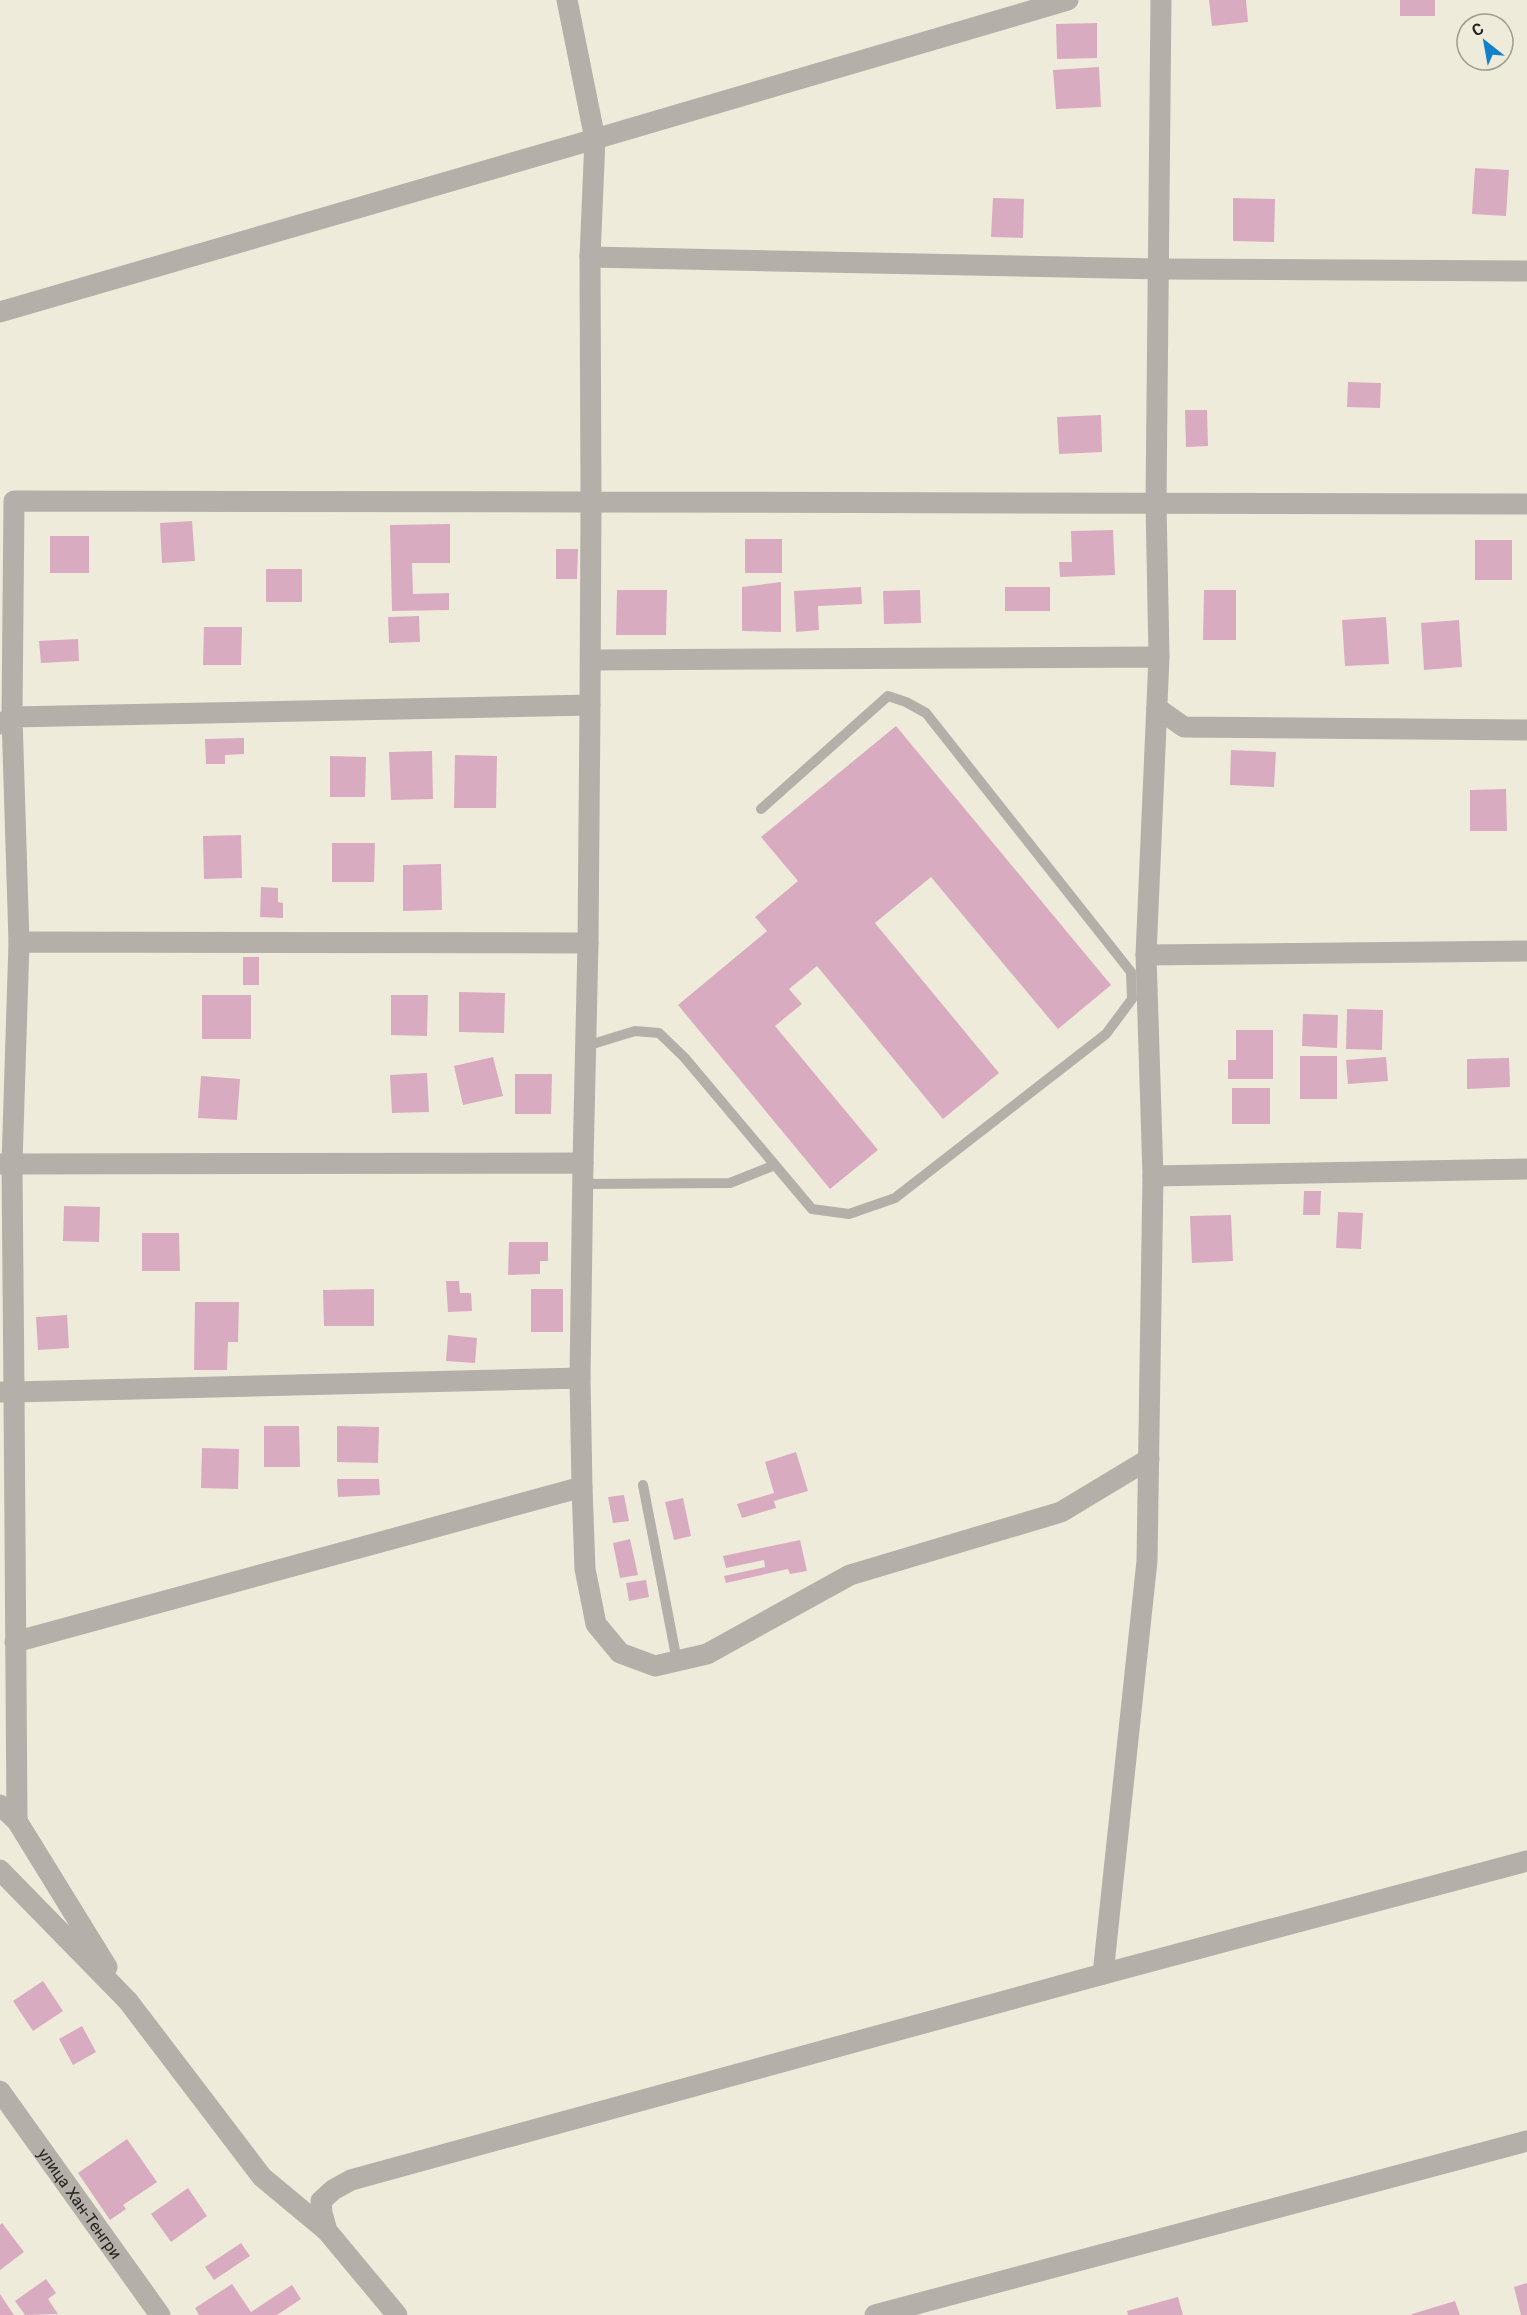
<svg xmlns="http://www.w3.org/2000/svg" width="1527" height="2315" font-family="Roboto,sans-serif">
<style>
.building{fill:#d9abc0}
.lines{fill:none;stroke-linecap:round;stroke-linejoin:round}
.lane{stroke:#b4afa9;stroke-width:10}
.street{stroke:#b4afa9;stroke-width:21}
.labels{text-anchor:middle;stroke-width:4.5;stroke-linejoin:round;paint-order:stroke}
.street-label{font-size:16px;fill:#25231d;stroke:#efebdb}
</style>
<rect width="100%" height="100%" fill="#efebdb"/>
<!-- building -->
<path class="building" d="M1209 0H1246L1248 22 1212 26Z
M1400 0H1435V16H1400Z
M1097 23V58L1057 59 1056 24Z
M1099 67 1101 107 1056 109 1053 70Z
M1475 168 1509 170 1506 216 1472 214Z
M993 198 1024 199 1023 238 991 237Z
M1233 198 1275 199 1274 242 1233 241Z
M1348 382 1381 383 1380 408 1347 407Z
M1185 410H1207L1208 446 1186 447Z
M1101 415 1102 452 1059 454 1057 417Z
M192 521 195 561 162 563 160 523Z
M450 524V563H412L413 594 449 593V610L392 611 390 525Z
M1113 530 1115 575 1060 577 1059 562H1072L1071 531Z
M50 536H89V573H50Z
M745 539H782V573H745Z
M1475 540H1512V580H1475Z
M556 549H578L577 579H556Z
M266 569H302V602H266Z
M781 582V632L742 631V587Z
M861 587 862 604 818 606 819 630 796 632 794 591Z
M1005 587H1050V611H1005Z
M617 590H667L666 635H616Z
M920 590 921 623 884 624 883 591Z
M1204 590H1236V640H1203Z
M419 616 420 642 389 643 388 617Z
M1386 617 1389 664 1345 666 1342 620Z
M1459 620 1462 667 1424 670 1421 623Z
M204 627H242L241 665H203Z
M78 639 79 661 41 663 39 641Z
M896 726 1111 985 1058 1029 931 877 875 923 999 1073 943 1119 817 966 789 989 802 1004 775 1026 878 1150 830 1189 678 1005 767 931 755 917 798 881 761 837Z
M244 738V754L225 755V764H206L205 739Z
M1231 750 1276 752 1274 787 1230 785Z
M432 751 433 799 391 800 389 752Z
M455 755 497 756 496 808H454Z
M330 756 366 757 365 797H330Z
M1506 789 1507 831H1470V790Z
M241 835 242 878 204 879 203 836Z
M332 843H375L374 882H332Z
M441 864 442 910 403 911V865Z
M261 887 278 888V902L283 903V918L260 917Z
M243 957H259V985H243Z
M459 992 505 993 504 1033 459 1032Z
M202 995H251V1039H202Z
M391 995H428L427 1036 391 1035Z
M1347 1009 1383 1010 1382 1050 1346 1049Z
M1303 1014 1338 1015 1337 1048 1302 1046Z
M1236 1030H1273V1079H1228V1060H1236Z
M1300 1056H1337V1099H1300Z
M493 1057 503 1096 463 1105 454 1066Z
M1386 1057 1388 1081 1348 1084 1346 1060Z
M1509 1058 1510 1087 1467 1089V1059Z
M427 1073 429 1112 392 1113 390 1075Z
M515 1074H552L551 1114H515Z
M201 1076 240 1079 237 1120 198 1118Z
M1232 1088H1270V1124H1232Z
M1304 1191H1321L1320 1215H1303Z
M64 1206 100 1207 99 1242 63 1241Z
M1338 1212 1363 1213 1361 1249 1336 1248Z
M1231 1215 1233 1261 1192 1263 1190 1216Z
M142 1233H179L180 1271H142Z
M509 1242H548V1261H540V1274L508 1275Z
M446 1281H459L460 1293H471L472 1311 448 1312Z
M374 1289V1326H324L323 1290Z
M531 1289H563V1332H531Z
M195 1302H239L238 1342H228L227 1370H194Z
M67 1315 69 1348 38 1350 36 1317Z
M448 1335 477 1338 475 1363 446 1361Z
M264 1426H299L300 1467H264Z
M337 1426 379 1427 378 1463 337 1462Z
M202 1448 239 1449 238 1489 201 1488Z
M796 1452 808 1491 774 1501 776 1508 742 1518 737 1504 774 1493 765 1462Z
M337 1479H379L380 1495 338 1497Z
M624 1495 629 1521 613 1523 608 1497Z
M683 1498 691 1536 674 1540 665 1502Z
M630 1539 638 1575 620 1578 613 1543Z
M800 1540 807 1571 790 1574 788 1569 726 1583 724 1576 765 1567 764 1560 726 1568 723 1556Z
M646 1580 649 1597 629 1601 626 1583Z
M43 1981 63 2011 33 2031 13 2001Z
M82 2026 96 2052 73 2065 59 2039Z
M127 2139 157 2182 123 2205 126 2209 110 2220 78 2173Z
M188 2188 207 2216 171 2242 151 2214Z
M2 2223 24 2252 0 2270V2225Z
M241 2243 250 2256 214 2280 205 2267Z
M46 2279 56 2293 48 2299 58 2314 25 2315 15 2301Z
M1527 2283V2315H1521L1514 2287Z
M232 2284 251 2312 292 2285 301 2299 277 2315H199L195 2308Z
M0 2294 14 2315H0Z
M1178 2297 1183 2315H1128L1127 2311Z
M1455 2301 1460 2315H1412V2314Z"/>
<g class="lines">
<!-- lane -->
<path class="lane" d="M586 1046 635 1031 659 1033 684 1057 812 1209 849 1214 895 1198 1106 1034 1132 999 1131 972 926 713 906 702 888 696 761 809
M582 1184 730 1183 775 1165
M643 1485 677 1661"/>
<!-- street -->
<g class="street">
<path d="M590 257 595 139 1068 0"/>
<path d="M1527 271 1159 269 590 257 591 502 1527 504"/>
<path d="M0 312 595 139 567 0"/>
<path d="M1159 657 1156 503 1161 0"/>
<path d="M591 660 1159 657 1146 955 1153 1176 1147 1561 1103 1974"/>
<path d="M1157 708 1184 727 1527 730"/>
<path d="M1 724 12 717 14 501 591 502 590 705"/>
<path d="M19 942 12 717 590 705 588 943"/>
<path d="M1146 955 1527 951"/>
<path d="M0 1164H12L19 942 588 943 583 1163"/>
<path d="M1153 1176 1527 1169"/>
<path d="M0 1392H14L12 1164 583 1163 580 1378"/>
<path d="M582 1487 585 1569 596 1624 620 1653 655 1666 707 1654 850 1575 1061 1512 1149 1459"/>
<path d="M15 1642 582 1487 580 1378 14 1392 17 1821"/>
<path d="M0 1805 17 1821 107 1967"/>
<path d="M0 1870 128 2001 262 2177 327 2231"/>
<path id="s1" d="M0 2091 160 2315"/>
<path d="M397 2315 327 2231 322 2213 321 2201 333 2190 351 2180 1103 1974 1527 1861"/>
<path d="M875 2315 1527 2141"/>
</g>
</g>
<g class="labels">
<!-- street labels -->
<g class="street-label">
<text dy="6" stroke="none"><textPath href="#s1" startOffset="138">улица Хан-Тенгри</textPath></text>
</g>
</g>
<!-- north arrow -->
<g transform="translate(1485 42) rotate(329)"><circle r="28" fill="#efebdb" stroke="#9e9b8f" stroke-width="1.5"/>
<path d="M0-4.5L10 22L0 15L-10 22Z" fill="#1380ca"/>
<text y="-9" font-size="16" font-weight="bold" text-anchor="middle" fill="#25231d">С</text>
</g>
</svg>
